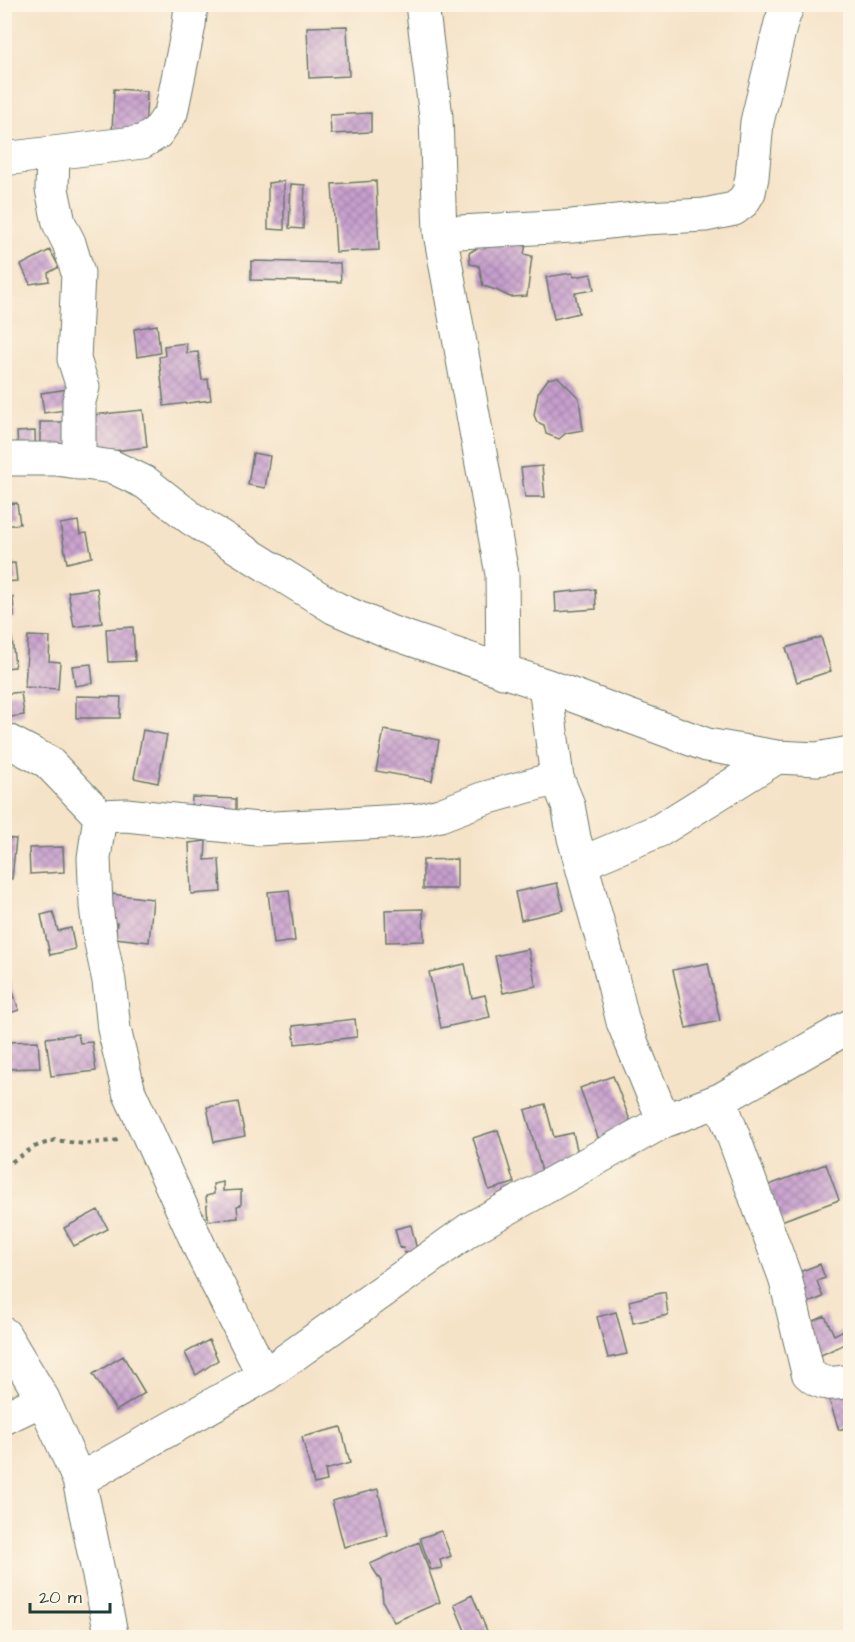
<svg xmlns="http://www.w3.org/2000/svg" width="855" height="1642" font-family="'Architects Daughter',sans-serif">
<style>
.building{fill:url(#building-cross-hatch)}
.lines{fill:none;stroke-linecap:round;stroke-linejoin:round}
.minor-casing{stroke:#6a7768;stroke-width:35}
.path{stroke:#6a7768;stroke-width:4;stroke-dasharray:4.5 4.5;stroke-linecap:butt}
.minor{stroke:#fff;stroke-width:33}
</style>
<defs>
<pattern id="building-cross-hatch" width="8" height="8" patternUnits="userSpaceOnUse" patternTransform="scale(1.5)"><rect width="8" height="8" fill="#c79fce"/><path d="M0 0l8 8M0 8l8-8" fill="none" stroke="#a183a8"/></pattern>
</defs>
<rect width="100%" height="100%" fill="#fcf5e5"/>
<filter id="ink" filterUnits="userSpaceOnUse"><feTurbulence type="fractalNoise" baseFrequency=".0167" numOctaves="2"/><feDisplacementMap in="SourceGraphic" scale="12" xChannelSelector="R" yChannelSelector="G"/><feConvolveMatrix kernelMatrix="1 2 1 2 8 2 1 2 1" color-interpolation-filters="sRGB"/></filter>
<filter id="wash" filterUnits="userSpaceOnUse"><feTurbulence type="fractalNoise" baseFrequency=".008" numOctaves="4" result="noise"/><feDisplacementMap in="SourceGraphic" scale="24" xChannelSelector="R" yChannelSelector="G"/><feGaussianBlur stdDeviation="1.35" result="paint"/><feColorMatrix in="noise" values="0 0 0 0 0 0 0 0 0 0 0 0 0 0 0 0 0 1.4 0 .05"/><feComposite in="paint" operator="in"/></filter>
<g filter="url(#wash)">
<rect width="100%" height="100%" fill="#f5e3c8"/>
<g id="blocks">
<!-- building -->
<path class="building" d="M347 26 349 76 309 78 307 27Z
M114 89 147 91 145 134 112 133Z
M371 113V132L331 134 330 115Z
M846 175H850V225H845Z
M284 181V230L268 229V183Z
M376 181 379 250 336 252 332 184Z
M291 184 305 185 303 229 289 228Z
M492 239 527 240 524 254 532 256 527 296 510 297 496 290 483 286 479 266 470 264 469 253Z
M50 250 59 267 48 273 49 281 30 284 21 265Z
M251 261 340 263 341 282 251 280Z
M572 273 574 277 591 274 594 290 575 293 579 313 554 319 546 277Z
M157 325 160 353 137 357 134 329Z
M186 343 187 353 198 352 202 380 208 379 211 400 164 406 159 357 165 356 164 346Z
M558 377 579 398 583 430 566 433 559 439 546 434 544 425 537 422 534 415 538 393 548 379Z
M83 387 74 465 40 466V422H66L65 410 44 413 41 393Z
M143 410 147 447 96 453 92 415Z
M35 431 36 469H19L17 432Z
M253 453 270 456 265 488 248 485Z
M542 466 545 497H525L521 468Z
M17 503 20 524 4 526V504Z
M78 521 80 534 87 533 92 557 67 563 60 524Z
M15 563 17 581 4 582V564Z
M97 588 102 623 74 627 68 592Z
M595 589 596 609 556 612 555 593Z
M5 597H13L14 617 5 618Z
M133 627 135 661 108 662 106 629Z
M28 636 50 637 49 661 60 662 58 689 25 687Z
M821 637 831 671 797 682 786 648Z
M12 638 15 667 4 668V639Z
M91 664 93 683 75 686 72 666Z
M21 692 24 715 4 718V694Z
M76 696 121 697 120 718H76Z
M143 730 167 735 158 783 134 778Z
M384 730 439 740 432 781 376 771Z
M192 797 236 799V818L190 832Z
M4 838 16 839 12 879 4 878Z
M206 841 205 860 219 859 221 892 191 894 189 843Z
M63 847 64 872 30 874 29 848Z
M457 859V889H423V860Z
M557 883 564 910 521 920 515 892Z
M289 890 295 941 274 944 268 892Z
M111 894 153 899 149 942 115 938 117 923H108Z
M423 909 424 941 386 942 385 910Z
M53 912 58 931 71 928 75 949 50 955 41 915Z
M528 949 536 986 503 993 495 956Z
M708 963 720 1021 686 1028 673 970Z
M465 964 472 998 485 995 490 1017 441 1028 429 972Z
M4 966 19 1010 4 1015Z
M355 1019 357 1037 295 1044 293 1026Z
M78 1034 80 1043 92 1042 96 1071 51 1076 46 1038Z
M38 1041 40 1068 4 1069V1042Z
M613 1076 633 1128 599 1140 580 1088Z
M238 1102 245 1136 214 1142 207 1107Z
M545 1104 554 1137 573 1133 583 1174 544 1179 525 1110Z
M498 1130 514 1183 489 1190 473 1138Z
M826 1164 839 1200 781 1221 769 1185Z
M223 1182V1191L241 1190V1205L237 1206 238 1218 208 1221 206 1196 214 1194 213 1184Z
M98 1210 108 1229 74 1246 64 1228Z
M411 1225 417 1250 404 1253 403 1247 400 1248 395 1229Z
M820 1264 825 1278 817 1281 823 1297 800 1306 789 1276Z
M665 1292 668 1315 633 1323 629 1301Z
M616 1312 627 1354 608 1358 597 1317Z
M825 1316 834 1335 844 1330 849 1342 819 1356 805 1325Z
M209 1340 218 1360 196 1375 185 1353Z
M123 1356 145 1393 116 1411 93 1374Z
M850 1386V1426L839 1430 827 1393Z
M341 1427 350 1463 325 1470 327 1481 314 1484 302 1437Z
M378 1489 388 1535 344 1547 332 1501Z
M441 1531 451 1556 440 1560 442 1568 431 1570 420 1538Z
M419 1542 440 1602 394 1622 383 1602 381 1581 370 1564Z
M472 1595 490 1638H468L454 1604Z"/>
</g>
</g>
<g filter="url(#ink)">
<use href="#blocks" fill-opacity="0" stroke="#6a7768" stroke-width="1.5"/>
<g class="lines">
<defs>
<path id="minor" d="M422 4 436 117 440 233 502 574 503 672
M53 153 52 189 59 223 69 243 78 273 74 359 83 387 79 401V463
M4 159 142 142 157 133 171 113 189 25 191 4
M440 233 572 226 644 218 705 215 734 209 743 202 749 192 752 177 757 122 781 23 788 4
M4 459H56L113 467 146 483 192 519 335 608 390 632 545 685 707 745 777 757 817 759 850 753
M545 685 557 778 568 805 574 838 608 960 623 1022 664 1121
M4 739 48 762 100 816 126 815 257 829 420 820 440 815 482 799 557 778
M100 816 94 858 96 906 100 938 109 981 114 1029 129 1092 205 1259 264 1376
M582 863 660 830 777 757
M720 1100 785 1277 808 1373C821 1386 833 1384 850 1381
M4 1334 43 1399 79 1480 112 1638
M4 1418 43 1399
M79 1480 264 1376 470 1229 664 1121 720 1100 850 1026"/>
</defs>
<!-- minor casing -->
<use href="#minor" class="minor-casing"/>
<!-- path -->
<path class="path" d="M4 1167 34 1147 55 1140 84 1144 119 1140"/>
<!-- minor -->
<use href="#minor" class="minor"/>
</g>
</g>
<!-- margin -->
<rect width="855" height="1642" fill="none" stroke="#fcf5e5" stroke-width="24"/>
<!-- scale -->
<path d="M30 1603v9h80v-9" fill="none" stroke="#1f3d34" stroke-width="3"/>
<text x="39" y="1603" font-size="18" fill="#1f3d34" stroke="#fcf5e5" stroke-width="4.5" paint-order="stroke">20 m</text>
</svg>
